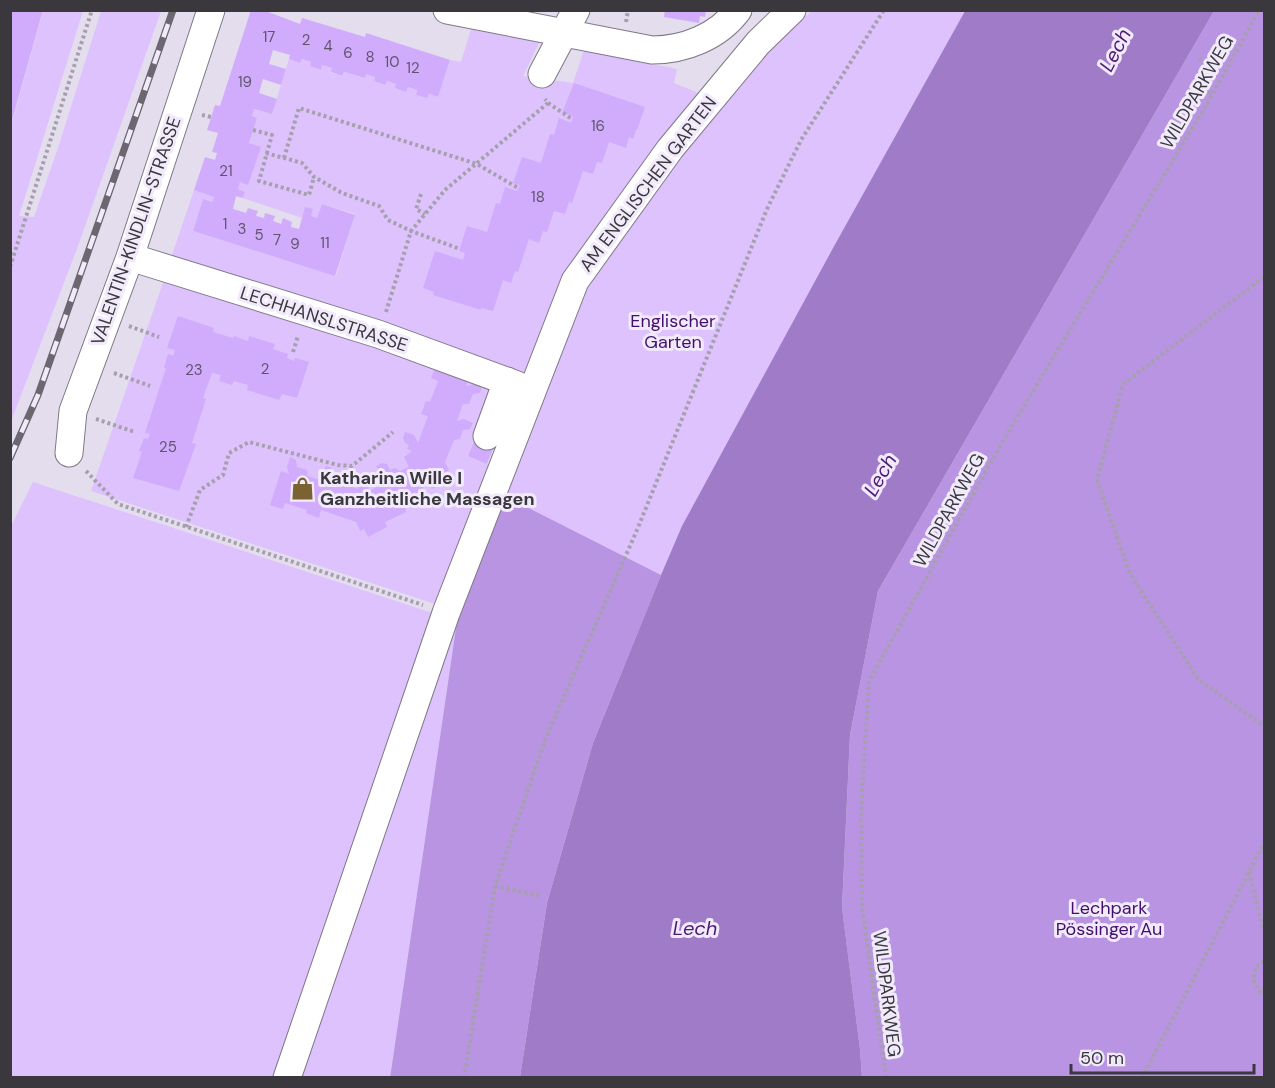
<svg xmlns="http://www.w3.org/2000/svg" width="1275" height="1088" font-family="'DM Sans',sans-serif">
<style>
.green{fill:#ddc2fe}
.forest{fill:#b894e2}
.water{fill:#a07cc8}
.building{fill:#d1acfc}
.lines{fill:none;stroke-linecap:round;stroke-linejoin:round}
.minor-casing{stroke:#7e7886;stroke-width:29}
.path{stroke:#a6a0ac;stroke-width:4;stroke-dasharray:3 3;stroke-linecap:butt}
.minor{stroke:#fff;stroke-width:27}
.rail-casing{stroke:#6b666f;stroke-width:7}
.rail{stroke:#f1eafb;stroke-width:4.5;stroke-dasharray:14;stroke-linecap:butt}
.labels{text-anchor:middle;stroke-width:6;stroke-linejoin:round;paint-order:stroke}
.number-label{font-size:15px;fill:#60546d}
.street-label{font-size:18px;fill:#3a373d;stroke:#f1eafb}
.park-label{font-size:18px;fill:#440e6c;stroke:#f1eafb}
.poi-label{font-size:18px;font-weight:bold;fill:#3a373d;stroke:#f1eafb;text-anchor:start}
.water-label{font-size:20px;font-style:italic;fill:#4d1a76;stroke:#f1eafb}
</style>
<rect width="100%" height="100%" fill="#e4dded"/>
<!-- green -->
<path class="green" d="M43 11H83L19 216 34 217 59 145 101 11H161L78 246 10 424 11 126Z
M812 11H965L833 248 683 526 661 575 503 495 583 284 677 154 785 33Z
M472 26 540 41 523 76 573 83 584 50 677 69 674 83 701 94 526 378 171 258 194 190 214 196 212 202 203 200 193 231 336 276 355 214 322 204 317 218 311 216 305 208 302 218 243 198 245 192 238 189 240 182 248 184 260 147 249 143 257 118 252 116 254 109 272 114 289 59 300 63 302 59 311 62 310 66 321 70 322 65 332 68 331 73 342 76 344 72 364 78 366 74 375 77 374 81 385 85 387 81 396 84 395 88 406 91 408 87 417 90 416 95 427 98 429 94 438 97 450 60 461 62Z
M165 277 389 348 491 387 468 456 491 465 438 605 91 491Z
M33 482 457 621 390 1077H11L10 528Z"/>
<!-- forest -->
<path class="forest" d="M1214 11H1264V1077L862 1078 860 1049 842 909 850 735 878 591Z
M503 495 661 575 593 743 547 903 520 1077 390 1078 457 621Z"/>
<!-- water -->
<path class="water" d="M965 11H1214L878 591 850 735 842 908 860 1049 862 1077H520L547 903 593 743 661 575 682 526 833 248Z"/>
<!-- building -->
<path class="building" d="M10 10H43L11 124 10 123Z
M251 10H263L300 24 302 18 365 37 366 33 450 60 438 97 429 94 427 98 416 95 417 90 408 87 406 92 395 88 396 84 387 81 385 85 374 81 375 77 366 74 365 78 344 72 342 76 331 72 332 68 322 65 321 70 310 66 311 62 302 59 300 63 289 59 290 55 273 50 269 64 286 69 281 85 263 79 259 93 277 99 272 114 254 109 252 116 257 118 249 143 261 147 248 185 240 182 238 189 245 192 243 198 236 196 233 209 246 213 248 208 258 211 256 216 264 218 265 213 275 216 273 221 281 224 283 218 292 222 291 227 299 229 305 207 313 209 311 216 317 218 322 204 355 215 335 276 193 231 203 199 212 202 214 197 194 190 205 157 215 160 217 153 212 152 218 133 207 130 215 105 220 106Z
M665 10H706L705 17 700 16 699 23 664 17Z
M574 83 645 107 637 130H636L633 139 629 137 626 148 609 142 602 163 597 162 593 174 583 171 572 203 569 202 565 214 554 211 547 232 543 231 539 243 529 239 518 272 515 271 511 283 503 280 493 311 481 308V310L433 295 434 292 423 288 435 251 463 260 465 253 459 251 467 226 487 232 496 203 500 204 505 187 517 191 520 185 513 183 522 157 541 163 550 134 554 135 559 118 571 123 573 116 562 113Z
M178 316 214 328 213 332 233 338 234 336 248 341 249 336 275 344 273 349 288 354 287 358 294 361 295 358 309 362 297 398 282 394 279 400 247 390 248 385 234 381 232 385 219 381 221 375 212 373 203 398 206 399 192 443 196 444 179 491 133 478 142 452 139 451 144 438 148 439 150 434 145 433 166 368H164L168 354 173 356 175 350 167 348Z
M436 366 469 378 466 386 474 384 482 387 480 393 473 394 469 404H463L457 421 464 419 473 423 470 429 463 430 460 439 454 440 445 462 449 470 446 472 451 480 432 489 429 484 421 489 424 495 405 505 406 512 385 522 387 527 368 537 364 529 360 531 356 522 321 510 319 518 306 513 307 510 285 503 283 509 270 505 281 471 289 474 287 467 290 457 296 460 297 467 307 470 308 476 325 482 323 474 326 466 332 468 333 475 343 478 344 484 358 489 355 481 358 472 364 474 366 479 365 483 370 484 368 489 371 490 385 483 376 466 382 463 387 464 390 470 395 468 400 471 409 467 404 457 412 451 407 449 409 445 405 443 403 438 405 432 414 435 418 443 428 416 421 414 426 401 430 402 438 381 431 378Z
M477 433 497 440 487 464 468 456Z"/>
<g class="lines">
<defs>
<path id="minor" d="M447 10 652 50C684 50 718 37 738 10
M542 74 576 10
M130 257 378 334 517 385
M487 436 507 381
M69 453 73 411 130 257 211 10
M287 1078 446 613 575 281 670 149 758 43 792 10"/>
</defs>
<!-- minor casing -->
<use href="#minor" class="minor-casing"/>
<!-- path -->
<path class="path" d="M626 22 628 10
M1199 58 1206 66 1210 98
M548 103 572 119
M202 115 211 117
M253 130 272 135 259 181 309 195 314 177
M266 153 302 163 314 177 342 193 379 206 388 220 411 231 460 249
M284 158 299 108 477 164 518 188
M421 194 416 209 425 214
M10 267 92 10
M1264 277 1123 384 1097 480 1130 574 1199 680 1264 726
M386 312 411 231 445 190 548 103 545 99
M129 326 159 337
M293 352 298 336
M114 373 150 386
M96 419 135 432
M86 471 118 504 423 605
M186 527 200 490 223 475 229 453 249 442 338 465 352 466 393 432
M1249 872 1264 932
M495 886 541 896
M1264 961 1256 966 1253 980 1260 993 1264 989
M464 1078 495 886 545 740 637 530 767 209 801 140 884 10
M886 1078 862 906 861 807 869 681 1004 439 1210 99 1259 10
M1142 1078 1264 843"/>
<!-- minor -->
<use href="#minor" class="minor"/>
<defs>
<path id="rail" d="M10 458 38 395 173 10"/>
</defs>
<!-- rail casing -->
<use href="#rail" class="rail-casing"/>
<!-- rail -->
<use href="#rail" class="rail"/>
</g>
<!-- icons -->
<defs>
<symbol id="shop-bare" viewBox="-9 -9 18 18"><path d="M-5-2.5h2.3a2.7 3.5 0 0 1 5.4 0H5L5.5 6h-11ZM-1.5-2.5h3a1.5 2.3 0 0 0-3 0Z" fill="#7b6233" stroke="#f1eafb" stroke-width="2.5" paint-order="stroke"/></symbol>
</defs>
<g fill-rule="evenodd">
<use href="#shop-bare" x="286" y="472" width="33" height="33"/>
</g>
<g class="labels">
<!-- number labels -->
<g class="number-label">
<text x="269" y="42">17</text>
<text x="306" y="45">2</text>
<text x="328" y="51">4</text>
<text x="348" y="58">6</text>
<text x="370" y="62">8</text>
<text x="392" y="67">10</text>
<text x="413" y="73">12</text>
<text x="245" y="87">19</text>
<text x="598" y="131">16</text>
<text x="226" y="176">21</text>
<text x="538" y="202">18</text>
<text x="225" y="229">1</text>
<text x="242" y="234">3</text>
<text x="259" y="240">5</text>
<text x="277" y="245">7</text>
<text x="325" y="248">11</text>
<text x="295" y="249">9</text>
<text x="265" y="374">2</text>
<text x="194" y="375">23</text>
<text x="168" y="452">25</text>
</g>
<!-- street labels -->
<g class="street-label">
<text transform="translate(1197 92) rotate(-60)" y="6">WILDPARKWEG</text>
<text transform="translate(648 184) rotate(-53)" y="6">AM ENGLISCHEN GARTEN</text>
<text transform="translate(136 231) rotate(-71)" y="6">VALENTIN-KINDLIN-STRASSE</text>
<text transform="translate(324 319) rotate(18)" y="6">LECHHANSLSTRASSE</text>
<text transform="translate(949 510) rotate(-61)" y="6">WILDPARKWEG</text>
<text transform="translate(887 994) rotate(83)" y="6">WILDPARKWEG</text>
</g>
<!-- park labels -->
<g class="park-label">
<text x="673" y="327">Englischer<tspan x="673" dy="21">Garten</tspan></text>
<text x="1109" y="914">Lechpark<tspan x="1109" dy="21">Pössinger Au</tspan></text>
</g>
<!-- poi labels -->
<g class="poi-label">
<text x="320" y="484">Katharina Wille I<tspan x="320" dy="21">Ganzheitliche Massagen</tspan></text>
</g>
<!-- water labels -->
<g class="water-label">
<text transform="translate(1115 50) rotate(-63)" y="7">Lech</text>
<text transform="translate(880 475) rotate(-60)" y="7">Lech</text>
<text x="695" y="935">Lech</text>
</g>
</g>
<!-- border -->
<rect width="1275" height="1088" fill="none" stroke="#3a373d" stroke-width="24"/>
<!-- scale -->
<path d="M1071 1064v9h183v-9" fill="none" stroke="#3a373d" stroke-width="3"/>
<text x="1080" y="1064" font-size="18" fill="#3a373d" stroke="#f1eafb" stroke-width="4.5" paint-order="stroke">50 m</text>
</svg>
